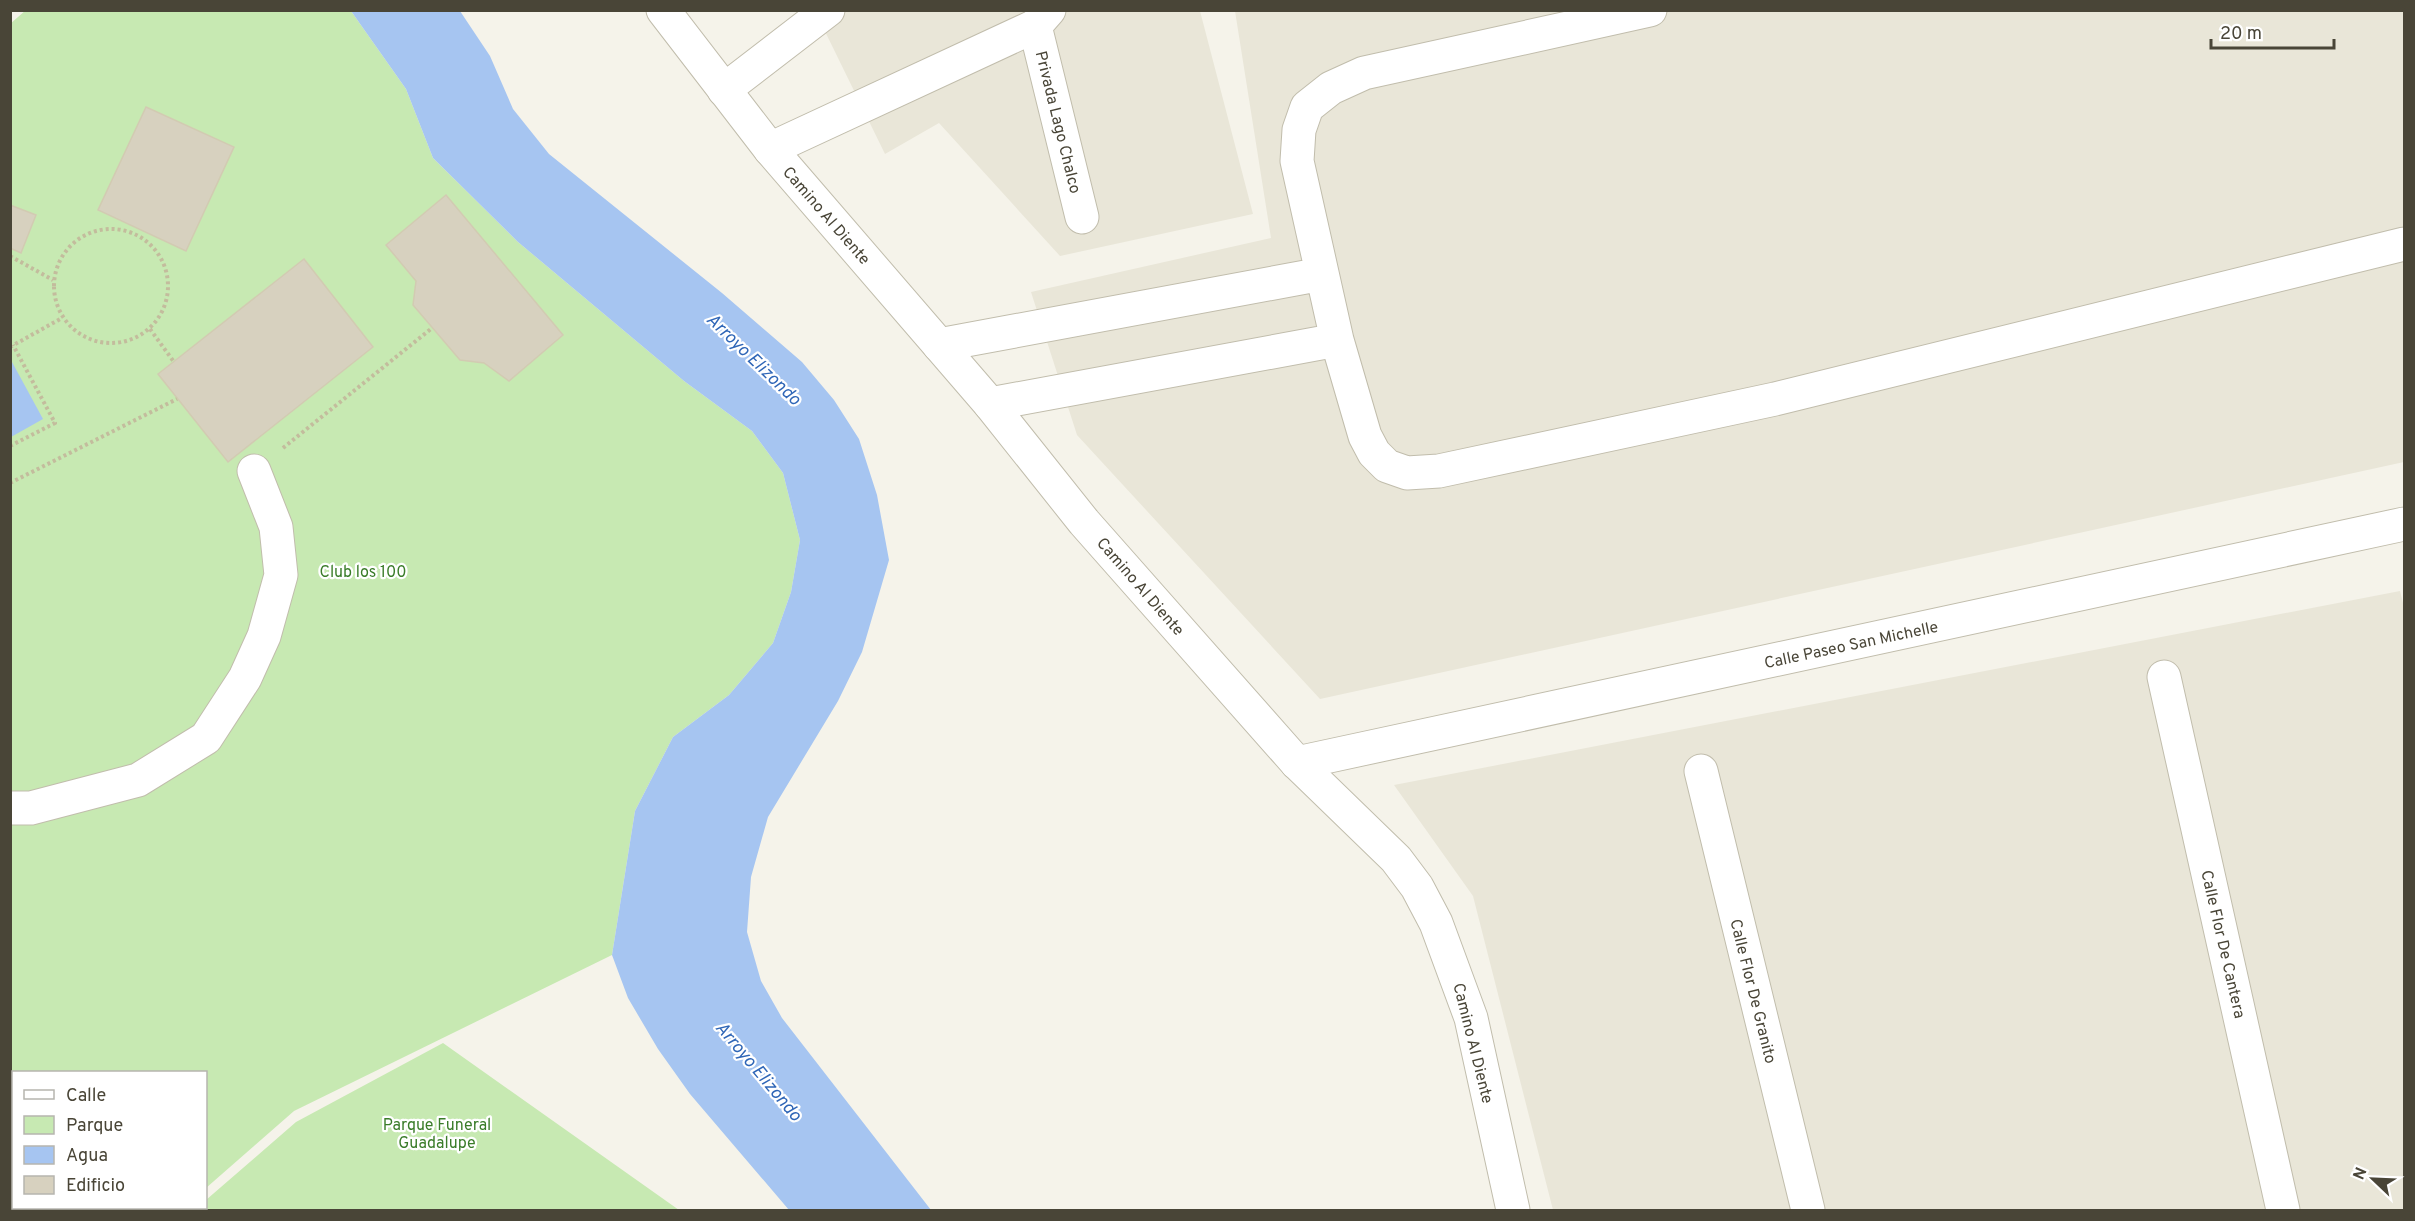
<svg xmlns="http://www.w3.org/2000/svg" width="2415" height="1221" font-family="Overpass,sans-serif">
<style>
.residential{fill:#e9e6d8}
.green{fill:#c7e9b2}
.water{fill:#a6c5f1}
.building{fill:#d7d1bf;stroke:#d2cbb2;stroke-width:1.5}
.lines{fill:none;stroke-linecap:round;stroke-linejoin:round}
.minor-casing{stroke:#c1bdac;stroke-width:35}
.tertiary-casing{stroke:#c1bdac;stroke-width:35}
.path{stroke:#c3bc9d;stroke-width:4;stroke-dasharray:3 3;stroke-linecap:butt}
.minor{stroke:#fff;stroke-width:33}
.tertiary{stroke:#fff;stroke-width:33}
.labels{text-anchor:middle;stroke-width:4.5;stroke-linejoin:round;paint-order:stroke}
.street-label{font-size:16px;fill:#494537;stroke:#fff}
.park-label{font-size:16px;fill:#3a7c29;stroke:#fff}
.water-label{font-size:18px;font-style:italic;fill:#2f66b7;stroke:#fff}
</style>
<rect width="100%" height="100%" fill="#f5f3ea"/>
<!-- residential -->
<path class="residential" d="M815 11H1200L1253 214 1060 256 939 123 885 154Z
M1235 11H2404V462L1320 699 1077 435 1031 292 1271 238Z
M2400 591 2404 607V1210H1553L1473 896 1394 785Z"/>
<!-- green -->
<path class="green" d="M26 10 351 11 406 89 433 158 518 242 684 381 752 431 783 473 800 540 791 592 773 643 729 695 673 737 635 811 612 955 294 1111 206 1188V1072H14V1208H182L179 1210H11L10 24Z
M443 1043 679 1210H193L206 1208V1200L296 1122Z"/>
<!-- water -->
<path class="water" d="M351 11H460L490 56 513 109 549 154 722 293 802 362 834 400 859 439 877 495 889 560 862 652 838 701 768 817 751 877 747 932 761 981 782 1018 931 1210H789L690 1094 658 1049 628 998 612 955 635 811 673 737 729 695 773 643 791 592 800 540 783 473 752 431 684 381 518 242 433 158 406 89Z
M12 362 43 419 11 437 10 363Z"/>
<!-- building -->
<path class="building" d="M146 107 234 147 186 251 98 210Z
M446 195 563 335 509 381 484 363 460 360 413 305 416 281 386 245Z
M10 205 36 215 21 253 10 248Z
M304 259 373 347 228 462 158 374Z"/>
<g class="lines">
<defs>
<path id="minor" d="M1650 10 1364 73 1331 88 1307 107 1299 130 1297 161 1337 340 1365 436 1374 453 1387 466 1407 473 1439 471 1775 399 2404 244
M1035 26 1082 217
M724 90 828 10
M770 149 1035 26 1049 10
M939 345 1322 274
M990 404 1337 340
M2164 677 2283 1210
M1297 763 2404 524
M1701 771 1808 1210
M10 808H31L138 780 206 738 245 678 264 636 281 575 276 527 254 471"/>
<path id="tertiary" d="M663 10 770 149 990 404 1084 522 1297 763 1396 859 1417 887 1436 923 1471 1018 1513 1210"/>
</defs>
<!-- minor casing -->
<use href="#minor" class="minor-casing"/>
<!-- tertiary casing -->
<use href="#tertiary" class="tertiary-casing"/>
<!-- path -->
<path class="path" d="M54 286a57 57 0 1 1 114 0a57 57 0 1 1-114 0Z
M10 256 53 280
M150 329 174 362
M10 347 62 318
M10 446 55 423 13 345
M283 448 432 328
M10 483 177 399"/>
<!-- minor -->
<use href="#minor" class="minor"/>
<!-- tertiary -->
<use href="#tertiary" class="tertiary"/>
</g>
<g class="labels">
<!-- street labels -->
<g class="street-label">
<text transform="translate(1059 122) rotate(76)" y="6">Privada Lago Chalco</text>
<text transform="translate(827 215) rotate(49)" y="6">Camino Al Diente</text>
<text transform="translate(1141 586) rotate(49)" y="6">Camino Al Diente</text>
<text transform="translate(1851 644) rotate(-12)" y="6">Calle Paseo San Michelle</text>
<text transform="translate(2224 944) rotate(77)" y="6">Calle Flor De Cantera</text>
<text transform="translate(1754 991) rotate(76)" y="6">Calle Flor De Granito</text>
<text transform="translate(1474 1043) rotate(76)" y="6">Camino Al Diente</text>
</g>
<!-- park labels -->
<g class="park-label">
<text x="363" y="577">Club los 100</text>
<text x="437" y="1130">Parque Funeral<tspan x="437" dy="18">Guadalupe</tspan></text>
</g>
<!-- water labels -->
<g class="water-label">
<text transform="translate(754 359) rotate(44)" y="6">Arroyo Elizondo</text>
<text transform="translate(759 1071) rotate(50)" y="6">Arroyo Elizondo</text>
</g>
</g>
<!-- border -->
<rect width="2415" height="1221" fill="none" stroke="#494537" stroke-width="24"/>
<!-- legend -->
<rect x="12" y="1071" width="195" height="138" fill="#ffffff" stroke="#b6b5af" stroke-width="1.5"/>
<rect x="24" y="1090" width="30" height="9" fill="#ffffff" stroke="#b6b5af" stroke-width="1.5"/>
<text x="66" y="1101" font-size="18" fill="#494537">Calle</text>
<rect x="24" y="1116" width="30" height="18" fill="#c7e9b2" stroke="#b6b5af" stroke-width="1.5"/>
<text x="66" y="1131" font-size="18" fill="#494537">Parque</text>
<rect x="24" y="1146" width="30" height="18" fill="#a6c5f1" stroke="#b6b5af" stroke-width="1.5"/>
<text x="66" y="1161" font-size="18" fill="#494537">Agua</text>
<rect x="24" y="1176" width="30" height="18" fill="#d7d1bf" stroke="#b6b5af" stroke-width="1.5"/>
<text x="66" y="1191" font-size="18" fill="#494537">Edificio</text>
<!-- north arrow -->
<g transform="translate(2373 1179) rotate(293)" stroke="#ffffff" stroke-width="4.5" paint-order="stroke">
<path d="M0-4.5L10 22L0 15L-10 22Z" fill="#494537"/>
<text y="-9" font-size="16" font-weight="bold" text-anchor="middle" fill="#494537">N</text>
</g>
<!-- scale -->
<path d="M2211 39v9h123v-9" fill="none" stroke="#494537" stroke-width="3"/>
<text x="2220" y="39" font-size="18" fill="#494537" stroke="#ffffff" stroke-width="4.5" paint-order="stroke">20 m</text>
</svg>
